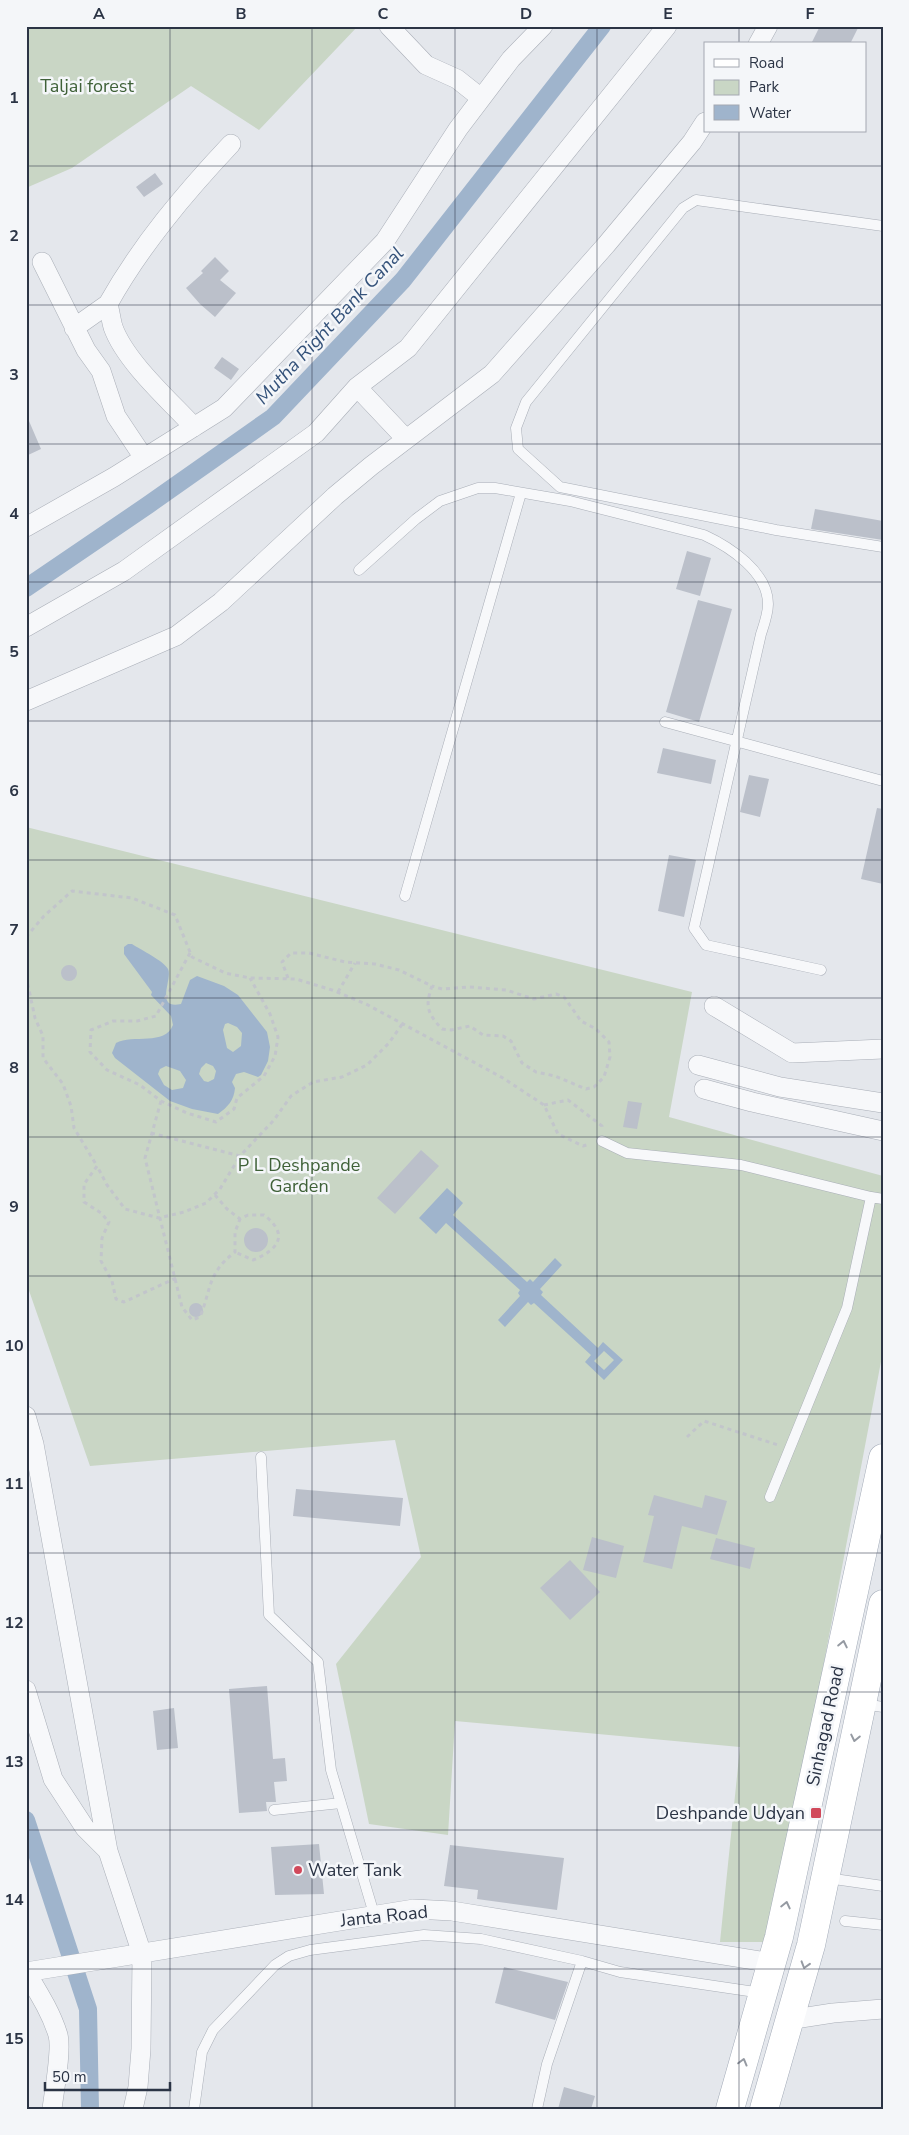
<svg xmlns="http://www.w3.org/2000/svg" width="909" height="2135" font-family="'Nunito Sans',sans-serif">
<style>
.green{fill:#c9d6c5}
.water{fill:#9fb4cc;fill-rule:evenodd}
.lines{fill:none;stroke-linecap:round;stroke-linejoin:round}
.canal{stroke:#9fb4cc;stroke-width:18}
.building{fill:#bbc0ca}
.service-casing{stroke:#a9aeb7;stroke-width:11}
.minor-casing{stroke:#a9aeb7;stroke-width:20}
.primary-casing{stroke:#a3abb8;stroke-width:29}
.path{stroke:#c2c5cb;stroke-width:3;stroke-dasharray:4 4;stroke-linecap:butt}
.service{stroke:#f7f8fa;stroke-width:10}
.minor{stroke:#f7f8fa;stroke-width:19}
.primary{stroke:#fff;stroke-width:28}
.oneway{stroke:#959aa2}
.grid{fill:none;stroke:#2b3445;stroke-width:1;stroke-opacity:0.55}
.poi-dot{fill:#d1495b;stroke:#f4f6f9;stroke-width:2}
.labels{text-anchor:middle;stroke-width:5;stroke-linejoin:round;paint-order:stroke}
.park-label{font-size:18px;fill:#3f6138;stroke:#f4f6f9}
.street-label{font-size:18px;fill:#2b3445;stroke:#f4f6f9}
.poi-label{font-size:18px;fill:#2b3445;stroke:#f4f6f9;text-anchor:end}
.water-label{font-size:19px;font-style:italic;fill:#34527a;stroke:#f4f6f9}
.neatline{fill:none;stroke:#2b3445;stroke-width:2}
.grid-label{font-size:16px;text-anchor:middle;font-weight:bold;fill:#2b3445}
</style>
<rect width="100%" height="100%" fill="#e4e7ec"/>
<!-- green -->
<path class="green" d="M26 26H358L259 130 191 86 72 168 26 188Z
M26 827 692 992 669 1117 883 1176V1351L771 1942H720L740 1747 455 1721 448 1835 369 1824 336 1664 421 1557 395 1440 90 1466 26 1282Z"/>
<!-- water -->
<path class="water" d="M128 944H132C141 950 164 961 168 969 173 978 154 1010 181 1004L190 980 197 976 224 986 238 995 267 1032 270 1047 268 1061 261 1075 258 1077 244 1072 236 1074 232 1082 235 1088C234 1100 228 1107 218 1114L192 1109 170 1101 115 1058 112 1053 116 1043C133 1034 165 1046 173 1025L171 1016 151 995 152 992 124 954V947ZM228 1023 237 1027 242 1033 241 1046 233 1052 227 1048 223 1030 225 1024ZM206 1063 213 1066 216 1071 214 1079 208 1082 204 1081 199 1074 201 1068ZM166 1066 180 1071 186 1080 183 1088 172 1090 164 1085 158 1074 160 1069Z
M447 1188 463 1203 453 1215 527 1282 530 1279 533 1282 555 1258 562 1265 540 1289 543 1292 541 1295 598 1348 603 1342 623 1360 604 1380 585 1362 591 1355 534 1303 531 1305 528 1302 505 1327 498 1320 520 1296 518 1293 520 1290 446 1223 436 1234 419 1218ZM604 1351 614 1360 604 1370 594 1361Z"/>
<g class="lines">
<!-- canal -->
<path class="canal" d="M26 588 148 505 273 417 403 280 602 26
M26 1820 88 2009 90 2109"/>
</g>
<!-- building -->
<path class="building" d="M820 26H859L850 44H811Z
M155 173 163 184 144 197 136 187Z
M215 257 229 271 220 280 236 293 215 317 200 304 186 288 203 273 201 271Z
M222 357 239 369 231 380 214 368Z
M26 414 41 449 26 456Z
M815 509 883 521V540L811 529Z
M687 551 711 558 700 596 676 589Z
M698 600 732 609 699 722 666 712Z
M663 748 716 760 711 784 657 773Z
M749 775 769 779 760 817 740 812Z
M877 808 883 809V884L861 879Z
M669 855 696 860 684 917 658 911Z
M61 973a8 8 0 1 1 16 0a8 8 0 1 1-16 0Z
M628 1101 642 1103 637 1129 623 1127Z
M421 1150 439 1166 395 1214 377 1198Z
M244 1240a12 12 0 1 1 24 0a12 12 0 1 1-24 0Z
M189 1310a7 7 0 1 1 14 0a7 7 0 1 1-14 0Z
M296 1489 403 1498 400 1526 293 1516Z
M654 1495 702 1508 705 1495 727 1501 717 1535 682 1526 672 1569 643 1562 654 1516 648 1515Z
M592 1537 624 1546 616 1578 583 1570Z
M716 1538 755 1548 750 1569 710 1559Z
M570 1560 600 1592 570 1620 540 1588Z
M267 1686 273 1759 285 1758 287 1781 274 1782 276 1802H266L267 1811 239 1813 229 1689Z
M174 1708 178 1748 157 1750 153 1711Z
M319 1844 324 1894 275 1895 271 1847Z
M450 1845 564 1858 557 1910 477 1899 478 1890 444 1886Z
M504 1967 568 1982 555 2020 495 2003Z
M564 2087 595 2096 591 2109H558Z"/>
<g class="lines">
<defs>
<path id="service" d="M883 226 696 200 683 208 526 402 516 428 518 449 560 487 776 530 883 547
M359 570 416 519 440 501 478 488H495L570 501 704 535C730 547 768 572 768 604 768 614 764 625 761 634L694 928 706 945 821 970
M665 722 883 781
M405 896 521 493
M602 1141 627 1153 741 1165 871 1197
M261 1457 269 1615 318 1662 331 1770 374 1914
M770 1497 847 1308 871 1197 883 1199
M863 1704 883 1707
M274 1810 341 1803
M827 1878 883 1886
M845 1921 883 1925
M194 2109 202 2052 213 2030 275 1965 289 1956 310 1950 424 1935 481 1939 582 1961 620 1972 762 1993
M537 2109 547 2064 582 1961"/>
<path id="minor" d="M389 26 426 65 457 79 481 98
M758 44 768 26
M42 262 86 350 101 371 116 416 144 458
M74 328 108 304
M357 387 406 439
M194 427C169 400 125 361 113 327 111 320 110 311 108 304 141 245 185 193 231 144
M26 527 114 477 224 408 385 241 458 129 511 59 543 26
M26 627 124 571 316 433 357 387 408 348 667 26
M26 701 176 636 221 602 335 496 371 466 492 374 606 245 692 142 705 122
M714 1006 792 1053 883 1049
M698 1065 780 1087 883 1103
M704 1089 752 1102 883 1131
M26 1416 34 1444 108 1851 142 1954 141 2049 138 2087 133 2109
M26 1690 53 1779 85 1828 108 1851
M26 1972 414 1909 452 1911 772 1963
M26 1972C38 1992 51 2012 58 2035 62 2050 54 2092 52 2109
M788 2020 833 2013 883 2009"/>
<path id="primary" d="M730 2109 779 1937 883 1458
M764 2109 811 1945 883 1604"/>
</defs>
<!-- service casing -->
<use href="#service" class="service-casing"/>
<!-- minor casing -->
<use href="#minor" class="minor-casing"/>
<!-- primary casing -->
<use href="#primary" class="primary-casing"/>
<!-- path -->
<path class="path" d="M26 937 44 916 72 891 132 898 175 915 192 957 225 973 250 978 296 979 332 990 366 1004 503 1078 544 1105 558 1134 583 1146 590 1144
M190 953 156 1016 137 1021H113L91 1030 90 1052 107 1070 140 1085 161 1101 187 1113 216 1122 234 1109 237 1098 264 1076 275 1056 278 1037 270 1014 250 978
M26 976 35 1018 43 1036V1058L63 1084 71 1106 74 1128 97 1166
M288 978 282 962 291 953H309L345 962 375 964 399 970 432 986C425 1006 427 1013 442 1029L451 1030 470 1026 483 1035 503 1036 511 1041 522 1063 536 1072 555 1076 586 1089 594 1087 604 1077 610 1057 609 1042 596 1029 581 1021 564 997 556 994 534 999 506 990 470 987 442 989 432 986
M338 992 355 963
M161 1101 145 1158 182 1307 192 1320 200 1317C212 1287 207 1274 235 1252V1232L240 1219
M544 1105 568 1100 602 1126V1129
M151 1133 240 1156 274 1120 291 1096 313 1082 342 1077 367 1065 389 1043 403 1023
M215 1195 227 1209 240 1219 248 1215H264C290 1235 278 1250 253 1260L235 1252
M176 1278 124 1302 116 1299 112 1281 101 1261 102 1238 109 1222 101 1213 84 1202V1184L97 1166 107 1185 125 1209 159 1218 184 1212 206 1203 220 1189 240 1156
M687 1437 704 1421 778 1445"/>
<!-- service -->
<use href="#service" class="service"/>
<!-- minor -->
<use href="#minor" class="minor"/>
<!-- primary -->
<use href="#primary" class="primary"/>
</g>
<!-- one-way arrows -->
<defs><path id="oneway-chevron" d="M-2-3.5L2.5 0L-2 3.5" fill="none" stroke-width="1.6" stroke-linecap="round" stroke-linejoin="round" transform="scale(1.25)"/></defs>
<g class="oneway">
<use href="#oneway-chevron" transform="translate(843 1644) rotate(-78)"/>
<use href="#oneway-chevron" transform="translate(855 1738) rotate(102)"/>
<use href="#oneway-chevron" transform="translate(786 1905) rotate(-77)"/>
<use href="#oneway-chevron" transform="translate(805 1965) rotate(107)"/>
<use href="#oneway-chevron" transform="translate(743 2062) rotate(-75)"/>
</g>
<!-- grid -->
<path class="grid" d="M170 26V2109M312 26V2109M455 26V2109M597 26V2109M739 26V44M739 131V2109M26 166H883M26 305H883M26 444H883M26 582H883M26 721H883M26 860H883M26 998H883M26 1137H883M26 1276H883M26 1414H883M26 1553H883M26 1692H883M26 1830H883M26 1969H883"/>
<!-- markers -->
<g class="poi-dot">
<rect x="810" y="1807" width="12" height="12" rx="2.5"/>
<circle cx="298" cy="1870" r="5"/>
</g>
<g class="labels">
<!-- park labels -->
<g class="park-label">
<text x="87" y="92">Taljai forest</text>
<text x="299" y="1171">P L Deshpande<tspan x="299" dy="21">Garden</tspan></text>
</g>
<!-- street labels -->
<g class="street-label">
<text transform="translate(825 1726) rotate(-78)" y="6">Sinhagad Road</text>
<text transform="translate(384 1916) rotate(-6)" y="6">Janta Road</text>
</g>
<!-- poi labels -->
<g class="poi-label">
<text x="805" y="1819">Deshpande Udyan</text>
<text x="308" y="1876" text-anchor="start">Water Tank</text>
</g>
<!-- water labels -->
<g class="water-label">
<text transform="translate(329 325) rotate(-47)" y="7">Mutha Right Bank Canal</text>
</g>
</g>
<!-- border -->
<rect width="909" height="2135" fill="none" stroke="#f4f6f9" stroke-width="55"/>
<!-- legend -->
<rect x="704" y="42" width="162" height="90" fill="#f4f6f9" stroke="#a4a8b1"/>
<rect x="714" y="59" width="25" height="8" fill="#ffffff" stroke="#a4a8b1"/>
<text x="749" y="68" font-size="15" fill="#2b3445">Road</text>
<rect x="714" y="80" width="25" height="15" fill="#c9d6c5" stroke="#a4a8b1"/>
<text x="749" y="92" font-size="15" fill="#2b3445">Park</text>
<rect x="714" y="105" width="25" height="15" fill="#9fb4cc" stroke="#a4a8b1"/>
<text x="749" y="118" font-size="15" fill="#2b3445">Water</text>
<!-- scale -->
<path d="M45 2082v8h125v-8" fill="none" stroke="#2b3445" stroke-width="2.5"/>
<text x="52" y="2082" font-size="15" fill="#2b3445" stroke="#f4f6f9" stroke-width="4" paint-order="stroke">50 m</text>
<rect x="28" y="28" width="854" height="2080" class="neatline"/>
<g class="grid-label">
<text x="99" y="19">A</text>
<text x="241" y="19">B</text>
<text x="383" y="19">C</text>
<text x="526" y="19">D</text>
<text x="668" y="19">E</text>
<text x="810" y="19">F</text>
<text x="14" y="103">1</text>
<text x="14" y="241">2</text>
<text x="14" y="380">3</text>
<text x="14" y="519">4</text>
<text x="14" y="657">5</text>
<text x="14" y="796">6</text>
<text x="14" y="935">7</text>
<text x="14" y="1073">8</text>
<text x="14" y="1212">9</text>
<text x="14" y="1351">10</text>
<text x="14" y="1489">11</text>
<text x="14" y="1628">12</text>
<text x="14" y="1767">13</text>
<text x="14" y="1905">14</text>
<text x="14" y="2044">15</text>
</g>
</svg>
